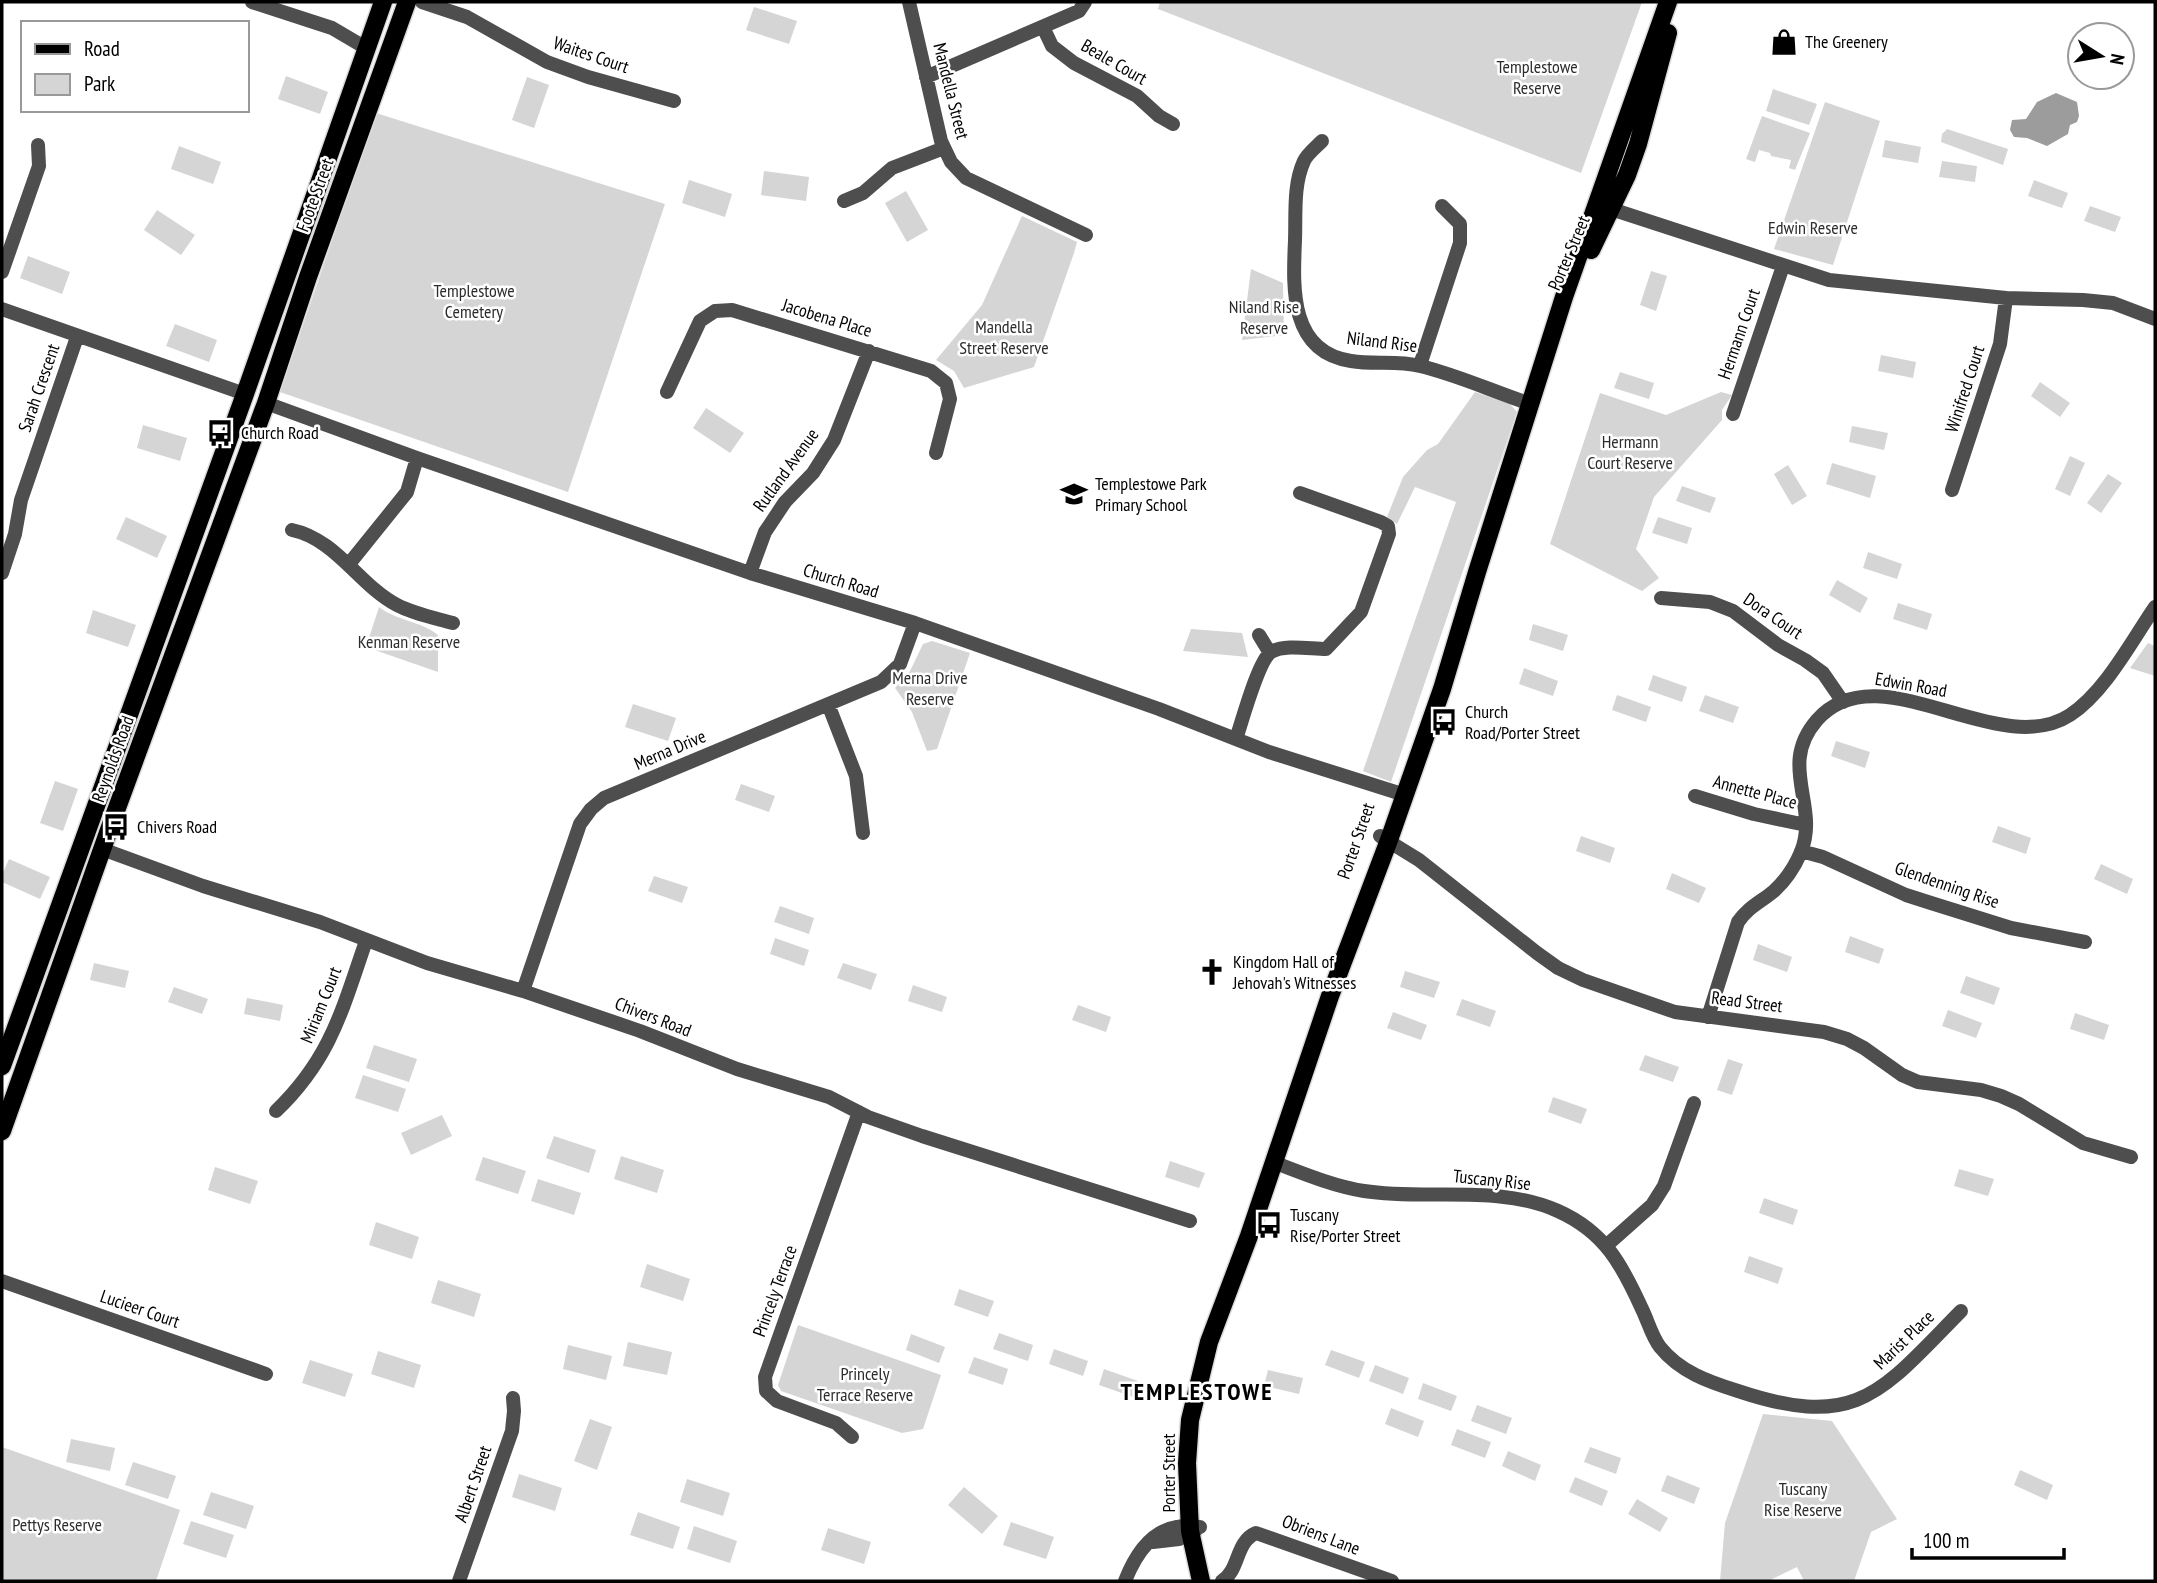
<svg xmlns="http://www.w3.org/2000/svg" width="2157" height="1583" font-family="'PT Sans Narrow',sans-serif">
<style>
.green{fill:#d5d5d5}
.water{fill:#9c9c9c}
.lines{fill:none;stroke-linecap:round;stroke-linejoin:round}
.major-casing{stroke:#dbdbdb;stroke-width:21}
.minor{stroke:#4e4e4e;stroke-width:14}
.major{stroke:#000;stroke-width:18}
.labels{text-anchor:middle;stroke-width:5;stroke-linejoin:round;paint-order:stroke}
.poi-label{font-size:18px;fill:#000;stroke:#fff;text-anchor:start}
.street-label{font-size:18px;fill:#000;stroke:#fff}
.park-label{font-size:18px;fill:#2c2c2c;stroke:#fff}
.district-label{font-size:24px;font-weight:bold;letter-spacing:2px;fill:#000;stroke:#fff}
</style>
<rect width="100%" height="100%" fill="#fff"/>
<!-- green -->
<path class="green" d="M1160 2H1642L1581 173 1158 9Z
M754 7 797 21 789 44 746 30Z
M286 76 328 92 320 114 278 99Z
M527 77 549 85 534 128 512 120Z
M1773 89 1817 104 1809 125 1766 111Z
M1825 102 1880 121 1833 265 1774 249Z
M376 113 665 204 568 492 280 392Z
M1762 116 1810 133 1795 170 1789 168 1791 160 1771 156 1770 153 1759 150 1755 162 1746 159Z
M1947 129 2008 149 2003 165 1941 142 1942 134Z
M1885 140 1921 147 1918 163 1882 157Z
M179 146 221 162 213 184 171 169Z
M1942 161 1977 166 1975 182 1939 177Z
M764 171 809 177 806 201 761 195Z
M689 180 732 194 725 217 682 203Z
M2034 180 2068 193 2062 208 2028 196Z
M906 191 928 230 907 242 885 203Z
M2090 206 2121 217 2115 232 2084 221Z
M157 210 195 235 181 255 144 230Z
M1022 216 1077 242 1074 253 1034 367 964 388 954 371 936 360 982 305Z
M28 256 70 272 62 294 20 278Z
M1251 269 1283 283 1284 335 1242 340Z
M1651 271 1667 276 1656 311 1640 305Z
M175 324 217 340 209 362 166 346Z
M1881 355 1916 362 1913 378 1878 371Z
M1620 372 1654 383 1649 399 1614 388Z
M2040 382 2070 403 2060 417 2031 396Z
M1475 392 1510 404 1517 412 1391 782 1363 771 1456 502 1415 487 1397 524 1387 517 1403 477 1427 450 1438 444Z
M1721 392 1732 395 1722 410V420L1654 497 1636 549 1659 578 1642 591 1550 544 1600 393 1666 415Z
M706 408 744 433 730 453 693 428Z
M143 425 187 438 180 461 137 448Z
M1852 426 1888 433 1884 450 1849 442Z
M2070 456 2085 463 2070 496 2055 489Z
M1832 463 1876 476 1870 498 1826 484Z
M1788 465 1807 496 1792 505 1774 474Z
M2108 474 2122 483 2101 513 2087 503Z
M1682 486 1716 498 1710 513 1676 501Z
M126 517 167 536 157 558 116 539Z
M1658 517 1692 528 1687 544 1652 533Z
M1868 552 1902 564 1897 579 1863 568Z
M1837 580 1868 598 1860 613 1829 595Z
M1898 603 1932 614 1927 630 1893 619Z
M379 607C397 621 421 621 438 635V672L366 647Z
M93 610 136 625 128 647 86 633Z
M1533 624 1568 635 1563 651 1529 640Z
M1191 629 1242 633 1248 657 1183 651Z
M932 641 970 653 937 749 927 751 912 712 895 688 910 671 923 644Z
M2148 643 2155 646V676L2130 668Z
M1524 668 1558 681 1553 696 1519 684Z
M1653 675 1687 687 1682 702 1648 690Z
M1617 695 1651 707 1646 722 1612 710Z
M1705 695 1739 707 1733 723 1699 711Z
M633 704 676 718 668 741 625 727Z
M1836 741 1870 752 1865 768 1831 756Z
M55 781 78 789 63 831 40 823Z
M741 784 775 796 769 812 735 800Z
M1998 826 2031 838 2026 854 1992 842Z
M1581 836 1615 848 1610 863 1576 851Z
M9 859 50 877 40 899 2 882V875Z
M2101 864 2133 879 2127 894 2094 879Z
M1672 873 1706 888 1699 903 1666 889Z
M654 876 688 887 682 903 648 891Z
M780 906 814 918 809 934 774 922Z
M1850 936 1884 949 1879 964 1845 952Z
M775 938 809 950 804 966 770 954Z
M1758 944 1792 957 1787 972 1753 960Z
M94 963 129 971 125 988 90 980Z
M843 963 877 974 871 990 837 978Z
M1405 971 1440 982 1434 998 1400 987Z
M1966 976 2000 988 1994 1005 1960 993Z
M913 985 947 997 942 1012 908 1001Z
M174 987 208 999 202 1014 168 1002Z
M247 998 283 1005 280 1021 244 1014Z
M1462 999 1496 1011 1490 1027 1456 1015Z
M1078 1005 1111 1017 1106 1032 1072 1020Z
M1948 1010 1982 1023 1976 1038 1942 1026Z
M1393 1012 1427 1025 1421 1040 1387 1028Z
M2075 1013 2109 1025 2104 1040 2070 1029Z
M374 1045 417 1059 409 1082 366 1068Z
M1645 1055 1679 1067 1673 1082 1639 1070Z
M1728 1059 1743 1064 1732 1095 1717 1090Z
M363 1075 406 1089 398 1112 355 1098Z
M1553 1097 1587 1109 1581 1124 1548 1112Z
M442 1115 452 1136 411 1155 401 1133Z
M554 1136 596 1150 589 1173 546 1158Z
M621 1156 664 1170 657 1193 614 1179Z
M483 1157 526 1171 518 1194 475 1180Z
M1170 1161 1205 1173 1199 1188 1165 1177Z
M215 1167 258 1181 250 1204 208 1190Z
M1959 1169 1994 1179 1988 1196 1954 1186Z
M538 1179 581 1193 574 1215 531 1201Z
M1764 1198 1798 1210 1793 1225 1759 1213Z
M376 1222 419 1237 412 1259 369 1245Z
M1749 1256 1783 1268 1778 1284 1744 1272Z
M647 1264 690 1279 683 1301 640 1287Z
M438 1280 481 1294 474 1317 431 1303Z
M959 1289 994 1301 988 1317 954 1305Z
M798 1325 941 1375 923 1429 902 1433 781 1391 778 1385Z
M999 1333 1033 1345 1028 1361 993 1349Z
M911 1334 945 1347 939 1363 906 1350Z
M628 1342 672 1352 667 1375 623 1366Z
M568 1345 612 1356 606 1380 563 1369Z
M1054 1349 1088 1361 1083 1376 1049 1364Z
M1331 1350 1365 1362 1359 1378 1325 1365Z
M378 1351 421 1365 414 1388 371 1374Z
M974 1357 1008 1369 1003 1385 968 1373Z
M310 1360 353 1374 345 1397 302 1383Z
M1375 1365 1409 1378 1403 1394 1369 1381Z
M1104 1369 1138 1381 1133 1397 1099 1385Z
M1268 1370 1303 1378 1299 1394 1264 1386Z
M1423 1383 1457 1396 1451 1411 1418 1399Z
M1477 1405 1512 1418 1506 1434 1471 1421Z
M1391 1408 1424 1421 1418 1437 1385 1424Z
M1763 1414 1832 1421 1897 1519 1871 1532 1854 1581H1804L1797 1567 1768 1581H1720L1725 1523Z
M590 1419 612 1427 597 1470 574 1461Z
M1457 1429 1491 1442 1485 1458 1451 1445Z
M71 1439 115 1448 110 1471 66 1462Z
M2 1447 180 1510 156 1581H2Z
M1590 1447 1621 1458 1616 1474 1584 1462Z
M1508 1451 1541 1465 1535 1481 1502 1466Z
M133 1462 176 1476 168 1499 125 1485Z
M2020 1470 2053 1485 2047 1500 2014 1485Z
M519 1474 562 1488 555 1511 512 1497Z
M1667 1475 1700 1488 1694 1504 1661 1491Z
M1575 1477 1608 1491 1602 1506 1569 1492Z
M687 1479 730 1493 723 1516 680 1502Z
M964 1487 998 1516 982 1534 948 1505Z
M211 1492 254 1506 246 1529 203 1515Z
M1637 1499 1668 1518 1660 1532 1628 1514Z
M638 1512 680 1527 673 1549 630 1535Z
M191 1521 234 1535 226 1558 183 1544Z
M1011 1522 1054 1537 1046 1559 1003 1545Z
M694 1526 737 1541 730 1563 687 1549Z
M828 1528 871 1542 864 1564 821 1550Z"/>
<!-- water -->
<path class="water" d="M2056 93 2077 102 2079 116 2077 122 2070 125 2068 134 2047 146 2027 138 2014 137 2010 130 2012 120 2026 119 2037 102Z"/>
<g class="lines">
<defs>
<path id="major" d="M1591 250 1627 175 1638 144 1668 33
M2 1066 245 394 383 2
M2 1131 110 827 266 403 308 277 407 2
M1201 1581 1190 1531 1187 1463 1190 1420 1209 1342 1249 1236 1330 996 1389 840 1442 689 1477 572 1564 297 1668 2"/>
</defs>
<!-- major casing -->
<use href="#major" class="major-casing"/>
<!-- minor -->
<path class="minor" d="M252 2 332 28 366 48
M422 2 467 17 547 62 588 77 674 101
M909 2 941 141 951 162 966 178 1086 235
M1043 27 1052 46 1074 63 1137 96 1159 116 1173 124
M926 77 1079 11 1085 2
M1322 141C1316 147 1307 154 1304 161 1293 185 1296 214 1295 240 1293 287 1289 352 1351 361 1374 365 1397 360 1420 366 1458 375 1494 392 1531 404
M844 201 863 193 892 168 944 148
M1602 206 1829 280 2006 298 2083 300 2113 303 2155 319
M2 272 39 166 38 145
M2 309 245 394
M1420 365 1460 243V224L1442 206
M667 392 700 321 715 311 732 310 931 371 946 383 950 399 936 453
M266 403 417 458 750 573 915 623 1159 709 1269 752 1405 795
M1733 414 1783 266
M1952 490 2000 344 2006 298
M292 530C336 539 360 586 397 605 414 614 435 618 453 623
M349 564 407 492 417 458
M2 573 15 534 21 500 77 337
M750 573 765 532 785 502 813 473 834 440 869 351
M1661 598 1710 602 1733 611 1778 645 1805 660 1823 673 1843 702
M1259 635 1270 653
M828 704 856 776 863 833
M1236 739C1242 722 1258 661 1271 652 1285 644 1310 649 1326 649L1361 612 1389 534 1388 526 1381 522 1300 493
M1695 796 1754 814 1806 825
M1380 836 1419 860 1537 953 1558 968 1583 980 1675 1012 1824 1032 1847 1039 1864 1048 1902 1075 1918 1082 1981 1090 2001 1096 2019 1104 2083 1143 2131 1157
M102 849 203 886 320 922 427 963 523 991 640 1031 737 1069 829 1097 868 1117 922 1136 1190 1221
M1801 851 1823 857 1906 895 1931 903 2011 928 2085 942
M523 991 580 824 591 809 604 798 881 682 900 664 915 623
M1708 1017 1738 922C1748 907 1761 902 1774 891 1785 881 1795 866 1801 852 1820 805 1777 766 1817 720 1879 650 1998 762 2070 715 2105 692 2131 642 2155 607
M276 1111C331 1058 342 1010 366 941
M1273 1162C1302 1173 1333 1186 1364 1191 1428 1201 1498 1184 1558 1211 1605 1232 1622 1265 1642 1309 1648 1321 1652 1337 1660 1347 1680 1372 1709 1382 1738 1391 1858 1431 1881 1392 1961 1311
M1607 1245 1652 1205 1664 1186 1694 1103
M2 1281 266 1374
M852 1437 836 1423 777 1401 766 1391 765 1377 859 1112
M1153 1542 1179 1539 1196 1530
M459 1581 512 1431 514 1411 513 1398
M1125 1581C1134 1558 1150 1531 1177 1527 1184 1525 1193 1527 1200 1527
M1222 1581C1240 1570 1235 1542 1256 1533L1392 1581"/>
<!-- major -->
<use href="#major" class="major"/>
</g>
<!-- icons -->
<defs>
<symbol id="shop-bare" viewBox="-9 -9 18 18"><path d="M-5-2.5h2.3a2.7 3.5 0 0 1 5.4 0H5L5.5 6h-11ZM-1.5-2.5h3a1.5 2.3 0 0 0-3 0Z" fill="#000" stroke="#fff" stroke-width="2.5" paint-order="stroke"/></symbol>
<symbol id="bus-bare" viewBox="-9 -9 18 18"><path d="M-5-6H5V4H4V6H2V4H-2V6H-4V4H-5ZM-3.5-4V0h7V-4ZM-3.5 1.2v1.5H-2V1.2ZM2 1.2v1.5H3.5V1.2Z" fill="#000" stroke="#fff" stroke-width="2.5" paint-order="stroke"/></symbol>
<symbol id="school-bare" viewBox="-9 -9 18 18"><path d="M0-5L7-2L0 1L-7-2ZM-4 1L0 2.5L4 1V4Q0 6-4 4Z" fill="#000" stroke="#fff" stroke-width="2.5" paint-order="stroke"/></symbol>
<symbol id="church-bare" viewBox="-9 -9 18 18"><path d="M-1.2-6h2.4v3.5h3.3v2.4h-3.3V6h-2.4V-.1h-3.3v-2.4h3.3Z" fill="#000" stroke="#fff" stroke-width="2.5" paint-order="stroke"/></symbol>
</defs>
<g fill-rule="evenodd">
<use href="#shop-bare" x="1765" y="23" width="38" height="38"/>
<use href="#bus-bare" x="201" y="414" width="38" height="38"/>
<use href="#school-bare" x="1055" y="475" width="38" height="38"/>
<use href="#bus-bare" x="1425" y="703" width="38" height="38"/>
<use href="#bus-bare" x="97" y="808" width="38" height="38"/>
<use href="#church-bare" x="1193" y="953" width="38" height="38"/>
<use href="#bus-bare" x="1250" y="1206" width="38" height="38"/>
</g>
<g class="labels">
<!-- poi labels -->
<g class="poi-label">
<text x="1805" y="48">The Greenery</text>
<text x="241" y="439">Church Road</text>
<text x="1095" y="490">Templestowe Park<tspan x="1095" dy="21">Primary School</tspan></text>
<text x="1465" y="718">Church<tspan x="1465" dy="21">Road/Porter Street</tspan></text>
<text x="137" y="833">Chivers Road</text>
<text x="1233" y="968">Kingdom Hall of<tspan x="1233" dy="21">Jehovah's Witnesses</tspan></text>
<text x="1290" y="1221">Tuscany<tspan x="1290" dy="21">Rise/Porter Street</tspan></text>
</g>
<!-- street labels -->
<g class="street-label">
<text transform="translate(591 55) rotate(19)" y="6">Waites Court</text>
<text transform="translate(1114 62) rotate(30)" y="6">Beale Court</text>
<text transform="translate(951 91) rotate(76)" y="6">Mandella Street</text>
<text transform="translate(315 195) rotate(-70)" y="6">Foote Street</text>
<text transform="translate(1569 253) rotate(-67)" y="6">Porter Street</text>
<text transform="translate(827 318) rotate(17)" y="6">Jacobena Place</text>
<text transform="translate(1739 334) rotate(-71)" y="6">Hermann Court</text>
<text transform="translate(1382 342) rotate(7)" y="6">Niland Rise</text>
<text transform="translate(39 388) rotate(-71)" y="6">Sarah Crescent</text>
<text transform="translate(1965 389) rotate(-72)" y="6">Winifred Court</text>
<text transform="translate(786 470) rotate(-54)" y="6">Rutland Avenue</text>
<text transform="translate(841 581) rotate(17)" y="6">Church Road</text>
<text transform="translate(1773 616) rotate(34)" y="6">Dora Court</text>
<text transform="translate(1911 685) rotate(10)" y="6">Edwin Road</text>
<text transform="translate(670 750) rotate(-23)" y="6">Merna Drive</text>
<text transform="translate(113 759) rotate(-70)" y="6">Reynolds Road</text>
<text transform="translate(1755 792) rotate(15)" y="6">Annette Place</text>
<text transform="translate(1356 841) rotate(-71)" y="6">Porter Street</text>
<text transform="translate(1947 885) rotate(19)" y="6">Glendenning Rise</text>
<text transform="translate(1747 1002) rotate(7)" y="6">Read Street</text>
<text transform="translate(321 1005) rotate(-68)" y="6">Miriam Court</text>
<text transform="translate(653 1017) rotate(21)" y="6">Chivers Road</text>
<text transform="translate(1492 1180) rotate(6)" y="6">Tuscany Rise</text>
<text transform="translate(775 1291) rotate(-70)" y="6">Princely Terrace</text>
<text transform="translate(140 1309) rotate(19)" y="6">Lucieer Court</text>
<text transform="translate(1904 1340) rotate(-44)" y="6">Marist Place</text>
<text transform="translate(1169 1473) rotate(-90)" y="6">Porter Street</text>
<text transform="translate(473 1484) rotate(-71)" y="6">Albert Street</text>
<text transform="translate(1321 1535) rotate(21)" y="6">Obriens Lane</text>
</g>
<!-- park labels -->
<g class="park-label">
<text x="1537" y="73">Templestowe<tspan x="1537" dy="21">Reserve</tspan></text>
<text x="1813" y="234">Edwin Reserve</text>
<text x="474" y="297">Templestowe<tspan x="474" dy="21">Cemetery</tspan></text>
<text x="1264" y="313">Niland Rise<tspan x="1264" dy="21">Reserve</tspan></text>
<text x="1004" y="333">Mandella<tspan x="1004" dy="21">Street Reserve</tspan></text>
<text x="1630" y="448">Hermann<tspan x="1630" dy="21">Court Reserve</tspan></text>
<text x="409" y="648">Kenman Reserve</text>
<text x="930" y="684">Merna Drive<tspan x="930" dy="21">Reserve</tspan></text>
<text x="865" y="1380">Princely<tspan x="865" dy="21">Terrace Reserve</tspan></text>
<text x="1803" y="1495">Tuscany<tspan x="1803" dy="21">Rise Reserve</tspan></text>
<text x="57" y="1531">Pettys Reserve</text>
</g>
<!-- district labels -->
<g class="district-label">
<text x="1197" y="1400">TEMPLESTOWE</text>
</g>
</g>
<!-- border -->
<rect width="2157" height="1583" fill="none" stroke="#000000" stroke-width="7"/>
<!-- legend -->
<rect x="21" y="21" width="228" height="91" fill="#ffffff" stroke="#999999" stroke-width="2"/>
<rect x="35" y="44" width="35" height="10" fill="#000000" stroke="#999999" stroke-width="2"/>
<text x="84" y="56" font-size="21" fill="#000000">Road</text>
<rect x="35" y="74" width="35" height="21" fill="#d5d5d5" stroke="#999999" stroke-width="2"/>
<text x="84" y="91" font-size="21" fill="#000000">Park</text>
<!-- north arrow -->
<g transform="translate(2101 56) rotate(101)"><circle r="33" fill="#ffffff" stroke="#999999" stroke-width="2"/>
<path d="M0-5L12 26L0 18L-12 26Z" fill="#000000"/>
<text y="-10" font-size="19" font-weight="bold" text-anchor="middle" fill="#000000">N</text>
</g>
<!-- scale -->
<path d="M1912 1548v10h152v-10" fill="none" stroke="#000000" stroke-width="3.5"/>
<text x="1923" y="1548" font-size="21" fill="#000000" stroke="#ffffff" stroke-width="5" paint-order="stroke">100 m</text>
</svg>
